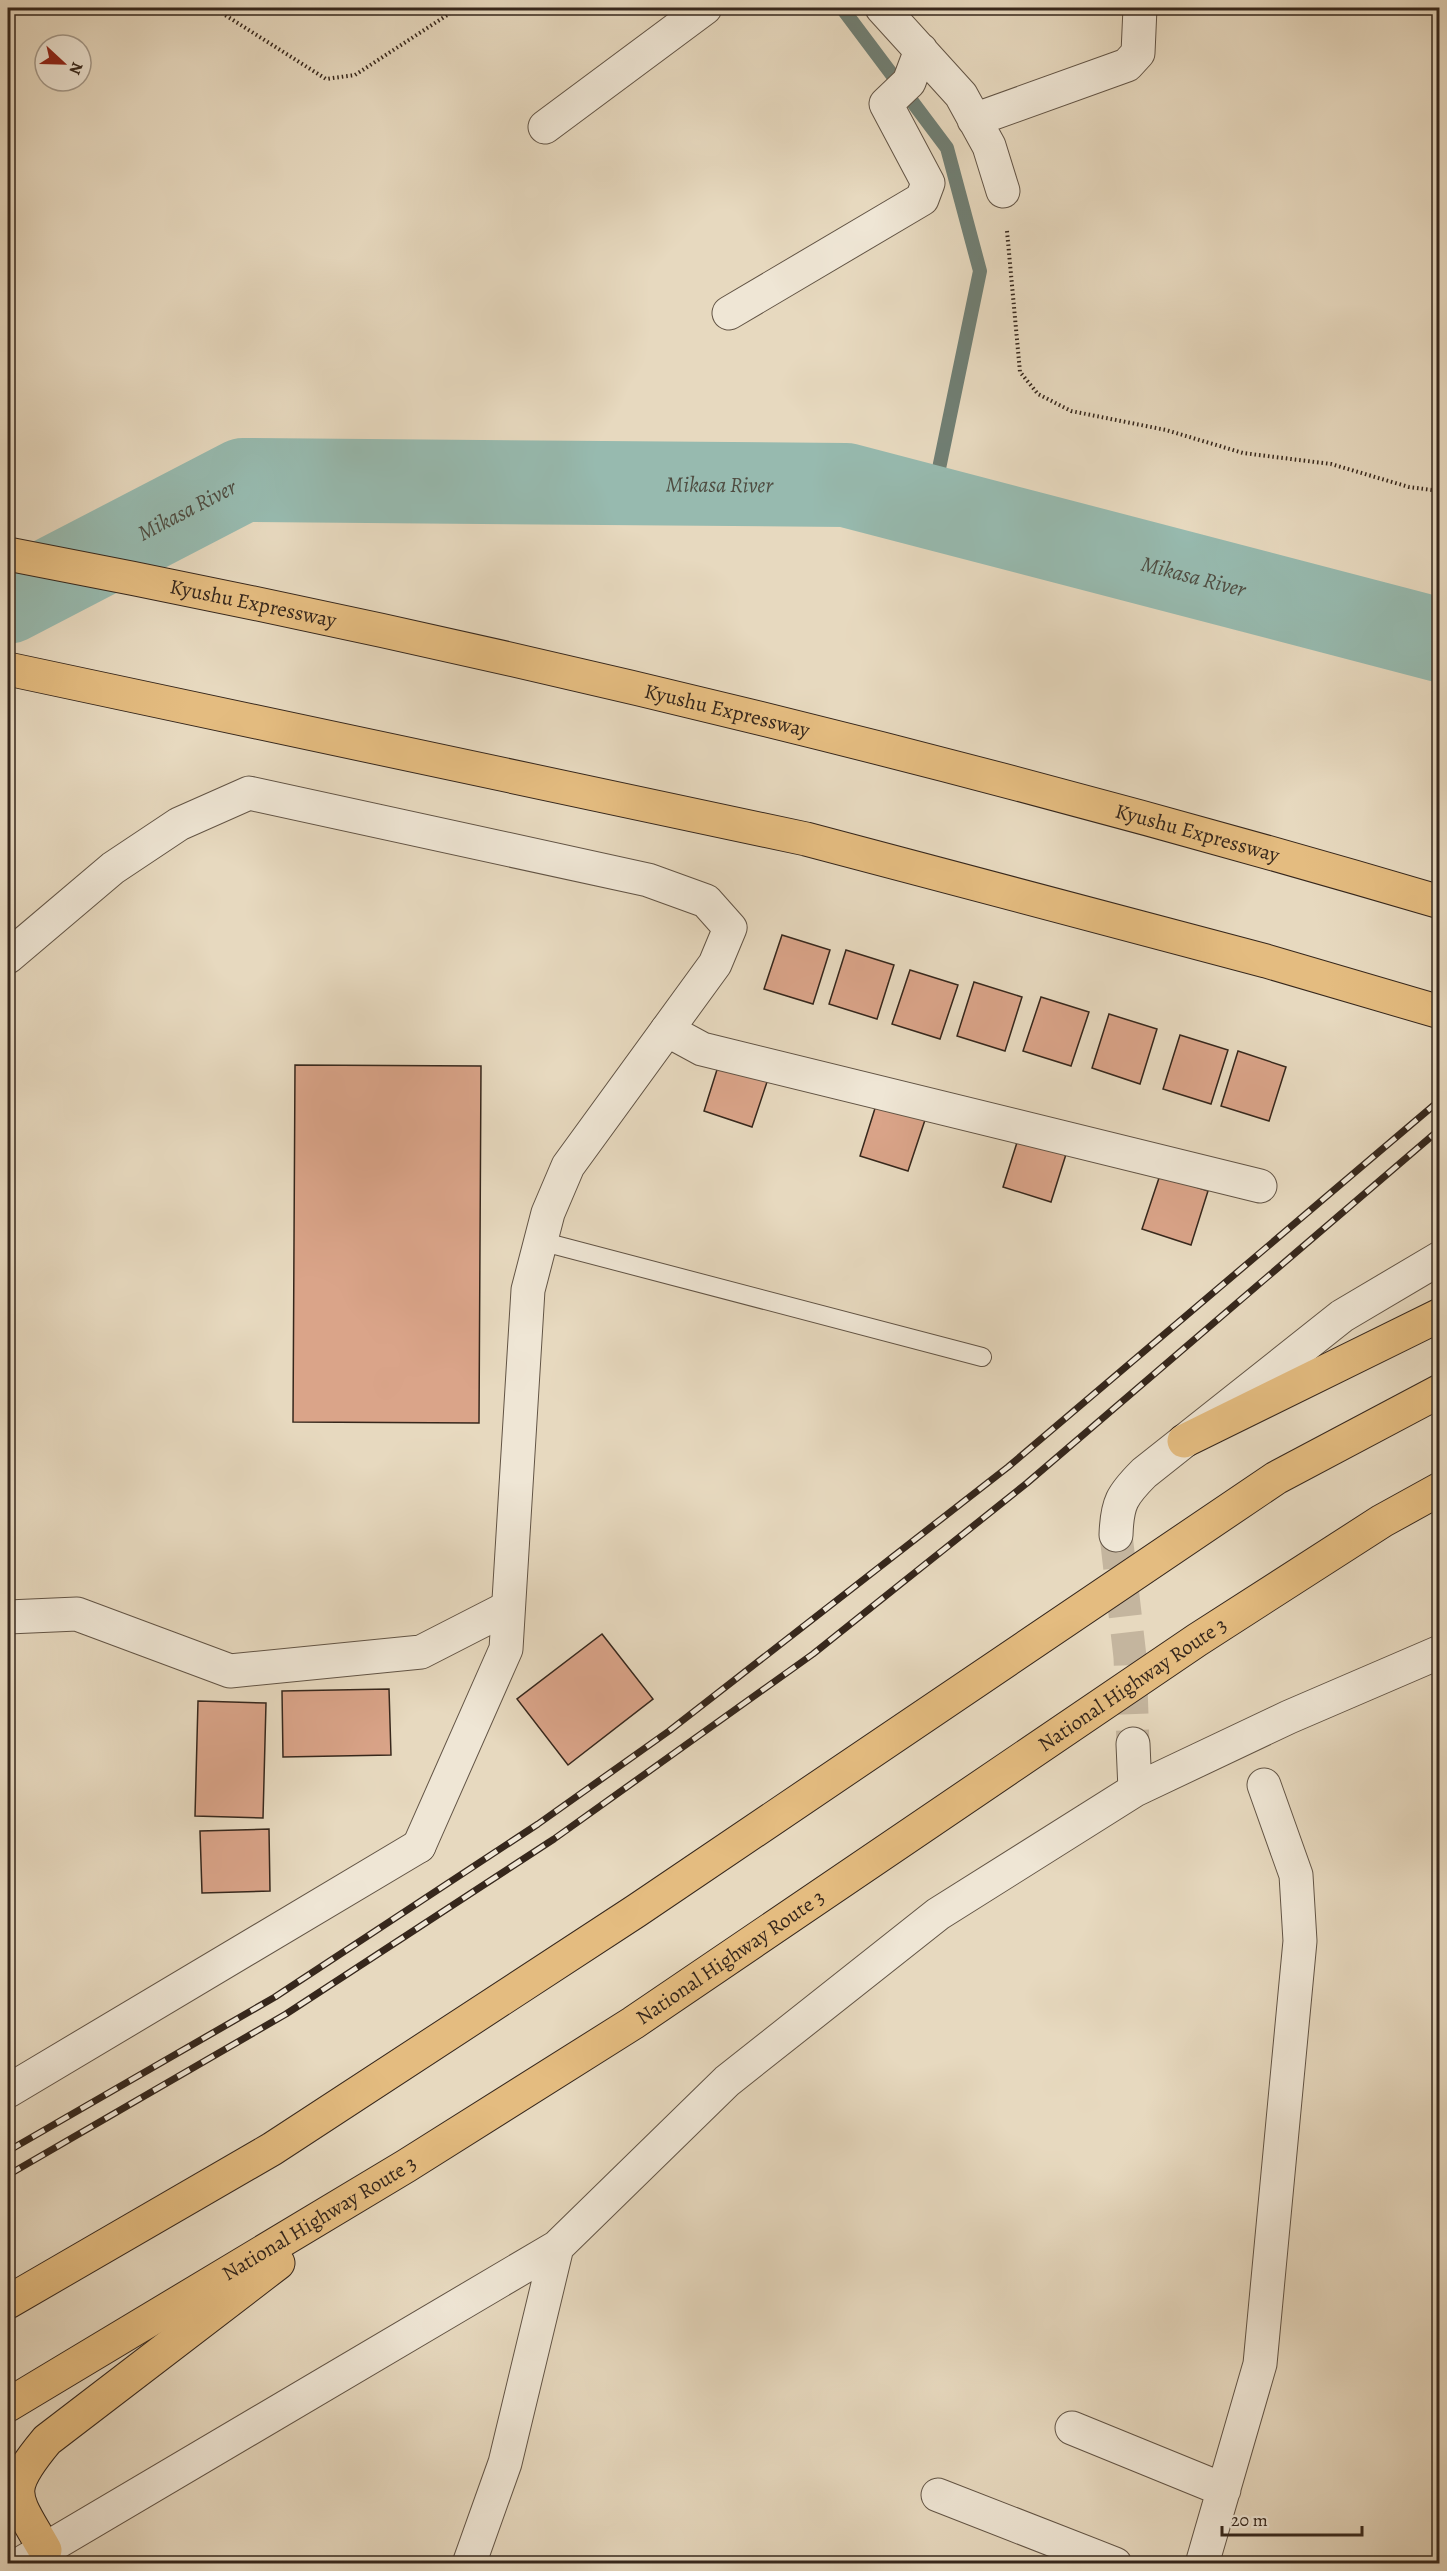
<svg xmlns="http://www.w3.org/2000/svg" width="1447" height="2571" font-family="Alegreya,serif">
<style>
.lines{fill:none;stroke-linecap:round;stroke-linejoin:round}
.stream{stroke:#707f74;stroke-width:14}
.river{stroke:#97baaf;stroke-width:84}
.building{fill:#daa489;stroke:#36271c;stroke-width:1.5}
.minor-tunnel{stroke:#c4b59e;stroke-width:33;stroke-dasharray:33 16;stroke-linecap:butt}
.service-casing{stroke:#625445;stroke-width:20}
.minor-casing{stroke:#625445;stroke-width:35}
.tertiary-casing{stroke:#625445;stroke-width:35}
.trunk-casing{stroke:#36271c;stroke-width:35}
.motorway-casing{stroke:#36271c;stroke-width:35}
.path{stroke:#36271c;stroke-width:4;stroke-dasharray:1.5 3;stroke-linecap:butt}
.service{stroke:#efe6d5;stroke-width:18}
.minor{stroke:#efe6d5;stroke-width:33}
.tertiary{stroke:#efe6d5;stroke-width:33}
.trunk{stroke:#e4bc80;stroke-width:33}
.motorway{stroke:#e4bc80;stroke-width:33}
.rail-casing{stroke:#36271c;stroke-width:7}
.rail{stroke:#efe6d5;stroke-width:4.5;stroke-dasharray:14;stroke-linecap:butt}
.labels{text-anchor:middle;stroke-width:4.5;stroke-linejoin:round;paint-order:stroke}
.street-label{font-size:21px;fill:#36271c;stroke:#efe6d5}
.water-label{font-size:22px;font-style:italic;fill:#4e4c41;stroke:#efe6d5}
</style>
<rect width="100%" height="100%" fill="#e7d9bf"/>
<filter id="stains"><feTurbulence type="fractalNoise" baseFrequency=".00333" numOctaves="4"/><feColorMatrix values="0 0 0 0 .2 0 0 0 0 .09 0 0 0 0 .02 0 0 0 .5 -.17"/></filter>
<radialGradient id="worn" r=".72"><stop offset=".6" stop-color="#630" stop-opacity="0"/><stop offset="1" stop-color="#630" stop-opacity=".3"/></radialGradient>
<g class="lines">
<!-- stream -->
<path class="stream" d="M842 8 947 148 980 271 931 507"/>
<!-- river -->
<path class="river" id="s1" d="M8 602 243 480 846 485 1440 640"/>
</g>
<!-- building -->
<path class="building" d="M782 935 830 950 813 1004 764 989Z
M846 950 894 965 877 1019 829 1004Z
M910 970 958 985 940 1039 892 1024Z
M974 982 1022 997 1005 1051 957 1036Z
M1041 997 1089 1012 1071 1066 1023 1051Z
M1109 1014 1157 1029 1140 1084 1092 1068Z
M1180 1035 1228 1050 1211 1104 1163 1089Z
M1238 1051 1286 1067 1269 1121 1221 1106Z
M721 1057 770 1073 752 1127 704 1111Z
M295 1065 481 1066 479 1423 293 1422Z
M877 1102 926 1117 908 1171 860 1156Z
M1020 1133 1068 1148 1051 1202 1003 1187Z
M1160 1175 1208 1191 1191 1245 1142 1229Z
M602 1634 653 1699 568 1765 517 1699Z
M389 1689 391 1755 283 1757 282 1691Z
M198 1701 266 1703 263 1818 195 1816Z
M269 1829 270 1891 202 1893 200 1831Z"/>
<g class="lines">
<!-- minor-tunnel -->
<path class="minor-tunnel" d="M1116 1535 1130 1657 1133 1744"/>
<defs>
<path id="service" d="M540 1241 982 1357"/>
<path id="minor" d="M882 8 961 95 989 146 1003 191
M974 120 1127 65 1138 53 1140 8
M545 127 705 8
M729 313 922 199 928 183 886 104 909 82 921 50
M667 1030 702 1049 1260 1186
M1116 1535C1117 1503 1122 1495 1144 1473L1342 1316 1440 1258
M8 1617 77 1614 230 1671 421 1652 507 1608
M1133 1744 1135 1790
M8 2091 419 1846
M1072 2428 1224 2490
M938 2495 1115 2564
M20 2564 557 2247 727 2081 938 1914 1135 1790 1289 1717 1440 1652
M469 2564 505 2463 557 2247
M1202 2564 1260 2364 1300 1941 1296 1875 1264 1785"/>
<path id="tertiary" d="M8 957 113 868 179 824 249 793 648 880 706 901 730 928 715 964 568 1166 548 1213 528 1290 506 1649 419 1846"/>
<g id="trunk">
<path d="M1184 1441 1440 1315"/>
<path d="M8 2302 272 2149 636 1911 1276 1478 1440 1391"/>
<path id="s2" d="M8 2405 406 2166 633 2023 1197 1640 1382 1521 1440 1489"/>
<path d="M45 2550C14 2495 3 2493 47 2440L278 2263"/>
</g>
<g id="motorway">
<path id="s3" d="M8 554C490 646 968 763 1440 902"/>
<path d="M8 669 806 839 1266 961 1440 1012"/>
</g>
</defs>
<!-- service casing -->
<use href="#service" class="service-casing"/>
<!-- minor casing -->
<use href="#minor" class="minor-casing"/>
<!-- tertiary casing -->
<use href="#tertiary" class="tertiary-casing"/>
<!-- trunk casing -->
<use href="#trunk" class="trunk-casing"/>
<!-- motorway casing -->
<use href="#motorway" class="motorway-casing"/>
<!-- path -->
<path class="path" d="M214 8 326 79 355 75 458 8
M1007 231 1020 372 1038 394 1071 411 1166 430 1243 453 1331 464 1409 487 1440 491"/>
<!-- service -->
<use href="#service" class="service"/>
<!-- minor -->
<use href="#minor" class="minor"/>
<!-- tertiary -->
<use href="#tertiary" class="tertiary"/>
<!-- trunk -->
<use href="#trunk" class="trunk"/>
<!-- motorway -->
<use href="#motorway" class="motorway"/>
<defs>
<path id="rail" d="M8 2151 275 1997 538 1824 669 1731 1008 1467 1440 1100
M8 2175 286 2014 554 1839 813 1654 1027 1483 1440 1129"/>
</defs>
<!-- rail casing -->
<use href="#rail" class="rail-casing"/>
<!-- rail -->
<use href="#rail" class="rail"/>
</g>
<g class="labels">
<!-- street labels -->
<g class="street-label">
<text dy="7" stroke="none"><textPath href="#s3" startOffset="250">Kyushu Expressway</textPath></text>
<text dy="7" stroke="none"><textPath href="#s3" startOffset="736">Kyushu Expressway</textPath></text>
<text dy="7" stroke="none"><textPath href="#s3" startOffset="1222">Kyushu Expressway</textPath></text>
<text dy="7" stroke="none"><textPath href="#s2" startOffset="1336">National Highway Route 3</textPath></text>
<text dy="7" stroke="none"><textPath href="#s2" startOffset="850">National Highway Route 3</textPath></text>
<text dy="7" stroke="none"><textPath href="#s2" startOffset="363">National Highway Route 3</textPath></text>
</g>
<!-- water labels -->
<g class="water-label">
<text dy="8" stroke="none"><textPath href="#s1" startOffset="741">Mikasa River</textPath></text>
<text dy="8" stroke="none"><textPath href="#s1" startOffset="201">Mikasa River</textPath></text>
<text dy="8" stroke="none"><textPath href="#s1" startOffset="1227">Mikasa River</textPath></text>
</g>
</g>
<!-- margin -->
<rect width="1447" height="2571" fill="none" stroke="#e7d9bf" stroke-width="30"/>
<rect x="9" y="9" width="1429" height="2553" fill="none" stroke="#36271c" stroke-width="3"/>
<rect x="15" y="15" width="1417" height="2541" fill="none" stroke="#36271c" stroke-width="1.5"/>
<!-- north arrow -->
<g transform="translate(63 63) rotate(112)"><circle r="28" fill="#efe6d5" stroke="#a59a8b" stroke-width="1.5"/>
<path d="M0-4.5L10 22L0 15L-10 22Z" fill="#8f2418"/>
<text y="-9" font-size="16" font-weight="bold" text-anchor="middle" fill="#36271c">N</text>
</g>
<!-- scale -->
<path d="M1222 2526v9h140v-9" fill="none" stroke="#36271c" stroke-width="3"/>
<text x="1231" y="2526" font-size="18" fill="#36271c" stroke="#efe6d5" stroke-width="4.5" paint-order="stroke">20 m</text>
<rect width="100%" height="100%" filter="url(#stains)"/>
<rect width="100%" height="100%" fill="url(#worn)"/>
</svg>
